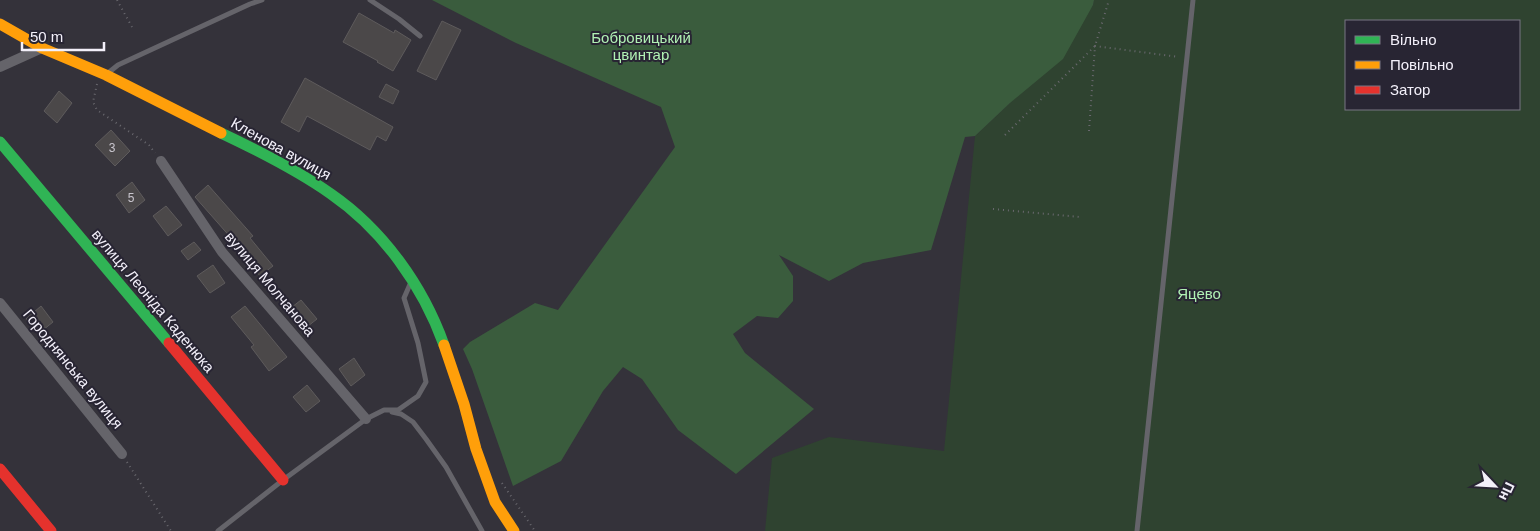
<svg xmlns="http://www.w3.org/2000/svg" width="1540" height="531" font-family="Arial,sans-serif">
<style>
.green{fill:#2f4330;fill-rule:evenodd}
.forest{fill:#3a5c3d}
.building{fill:#4b4849;stroke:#5e5b5c}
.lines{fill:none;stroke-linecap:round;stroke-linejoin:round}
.path{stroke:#6a696f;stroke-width:2;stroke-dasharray:1 4;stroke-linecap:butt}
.lane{stroke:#65646a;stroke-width:5}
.street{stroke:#65646a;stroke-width:10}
.fast{stroke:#30b455;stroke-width:11}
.slow{stroke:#ff9f0a;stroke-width:11}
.jam{stroke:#e5322d;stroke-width:11}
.labels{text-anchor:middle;stroke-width:4;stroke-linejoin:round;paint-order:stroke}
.number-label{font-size:12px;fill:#c9c6ce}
.park-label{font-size:15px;fill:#b1f1b4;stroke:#282533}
.street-label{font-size:15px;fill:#f3f0fa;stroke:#282533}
</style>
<rect width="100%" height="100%" fill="#34323a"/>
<!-- green -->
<path class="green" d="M1094 0H1540V531H765L772 458 829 437 944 451 975 136 1010 103 1093 5ZM1346 21H1519V109H1346Z"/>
<!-- forest -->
<path class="forest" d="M432 0H1094L1093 5 1063 59 1010 103 975 136 965 137 931 250 863 263 829 281 779 255 793 276V301L778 318 757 316 733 334 745 353 814 409 736 474 678 430 642 379 623 367 603 391 561 461 513 486 472 369 463 349 470 342 535 303 558 310 675 147 661 107 516 43Z"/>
<!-- building -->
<path class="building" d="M359 13 394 33 395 30 411 40 393 71 377 62 378 61 343 42Z
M442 21 461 30 436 80 417 71Z
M305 78 393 127 386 141 377 136 370 150 307 116 299 132 281 122Z
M386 84 399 91 393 104 379 97Z
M59 91 72 103 57 123 44 111Z
M111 130 130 151 115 166 95 145Z
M132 182 145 200 129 213 116 195Z
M208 185 253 236 250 238 273 266 260 276 245 258 247 256 195 197Z
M166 206 182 225 168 236 153 216Z
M194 242 201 250 188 260 181 251Z
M213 265 225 283 210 293 197 276Z
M301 300 317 319 303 330 287 311Z
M41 306 53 322 38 334 26 319Z
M245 306 287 357 269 371 251 347 254 345 231 317Z
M354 358 365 375 351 386 339 369Z
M307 385 320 401 306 412 293 397Z"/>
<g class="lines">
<!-- path -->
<path class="path" d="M117 0 132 27
M97 84 93 102 97 110 149 145 155 153
M1089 131 1095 46 1179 57
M1005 135 1095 46 1109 0
M993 209 1080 217
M127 462 171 531
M502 483 535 531"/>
<!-- lane -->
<path class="lane" d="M370 0 399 19 420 36
M108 73 118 65 250 4 262 0
M392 412 401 414 413 422 426 439 446 467 482 531
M218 531 283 480 366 419 384 410H398L418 396 426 382 418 343 404 298 411 282
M1137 531 1193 0"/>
<!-- street -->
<path class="street" d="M0 67 42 48
M161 161 222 252 366 419
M0 303 122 454"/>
<!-- fast -->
<path class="fast" d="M221 133C259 151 297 170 331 194 383 230 423 286 444 345
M0 142 169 343"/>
<!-- slow -->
<path class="slow" d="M0 24 42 48 106 75 221 133
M444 345 464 404 476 449 495 502 514 531"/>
<!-- jam -->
<path class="jam" d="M169 343 283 480
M0 469 51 531"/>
</g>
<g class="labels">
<!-- number labels -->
<g class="number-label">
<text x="112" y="152">3</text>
<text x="131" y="202">5</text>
</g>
<!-- park labels -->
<g class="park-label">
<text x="641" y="43">Бобровицький<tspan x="641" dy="17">цвинтар</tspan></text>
<text x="1199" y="299">Яцево</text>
</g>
<!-- street labels -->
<g class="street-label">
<text transform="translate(281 149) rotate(29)" y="5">Кленова вулиця</text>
<text transform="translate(270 284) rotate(50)" y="5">вулиця Молчанова</text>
<text transform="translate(153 301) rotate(50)" y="5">вулиця Леоніда Каденюка</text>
<text transform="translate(73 369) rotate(51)" y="5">Городнянська вулиця</text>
</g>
</g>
<!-- legend -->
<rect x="1345" y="20" width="175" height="90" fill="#282533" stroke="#797683"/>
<rect x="1355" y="36" width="25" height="8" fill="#30b455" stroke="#797683"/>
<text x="1390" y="45" font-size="15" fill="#f3f0fa">Вільно</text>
<rect x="1355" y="61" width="25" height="8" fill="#ff9f0a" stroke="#797683"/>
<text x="1390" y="70" font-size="15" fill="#f3f0fa">Повільно</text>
<rect x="1355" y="86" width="25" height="8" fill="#e5322d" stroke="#797683"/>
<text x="1390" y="95" font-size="15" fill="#f3f0fa">Затор</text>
<!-- north arrow -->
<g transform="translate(1495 486) rotate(115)" stroke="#282533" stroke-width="4" paint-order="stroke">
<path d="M0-4L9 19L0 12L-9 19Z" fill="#f3f0fa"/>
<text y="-8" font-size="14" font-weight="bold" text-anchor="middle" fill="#f3f0fa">Пн</text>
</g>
<!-- scale -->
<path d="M22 42v8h82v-8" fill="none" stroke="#f3f0fa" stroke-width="2.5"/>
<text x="30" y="42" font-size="15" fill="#f3f0fa" stroke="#282533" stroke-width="4" paint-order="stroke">50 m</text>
</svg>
